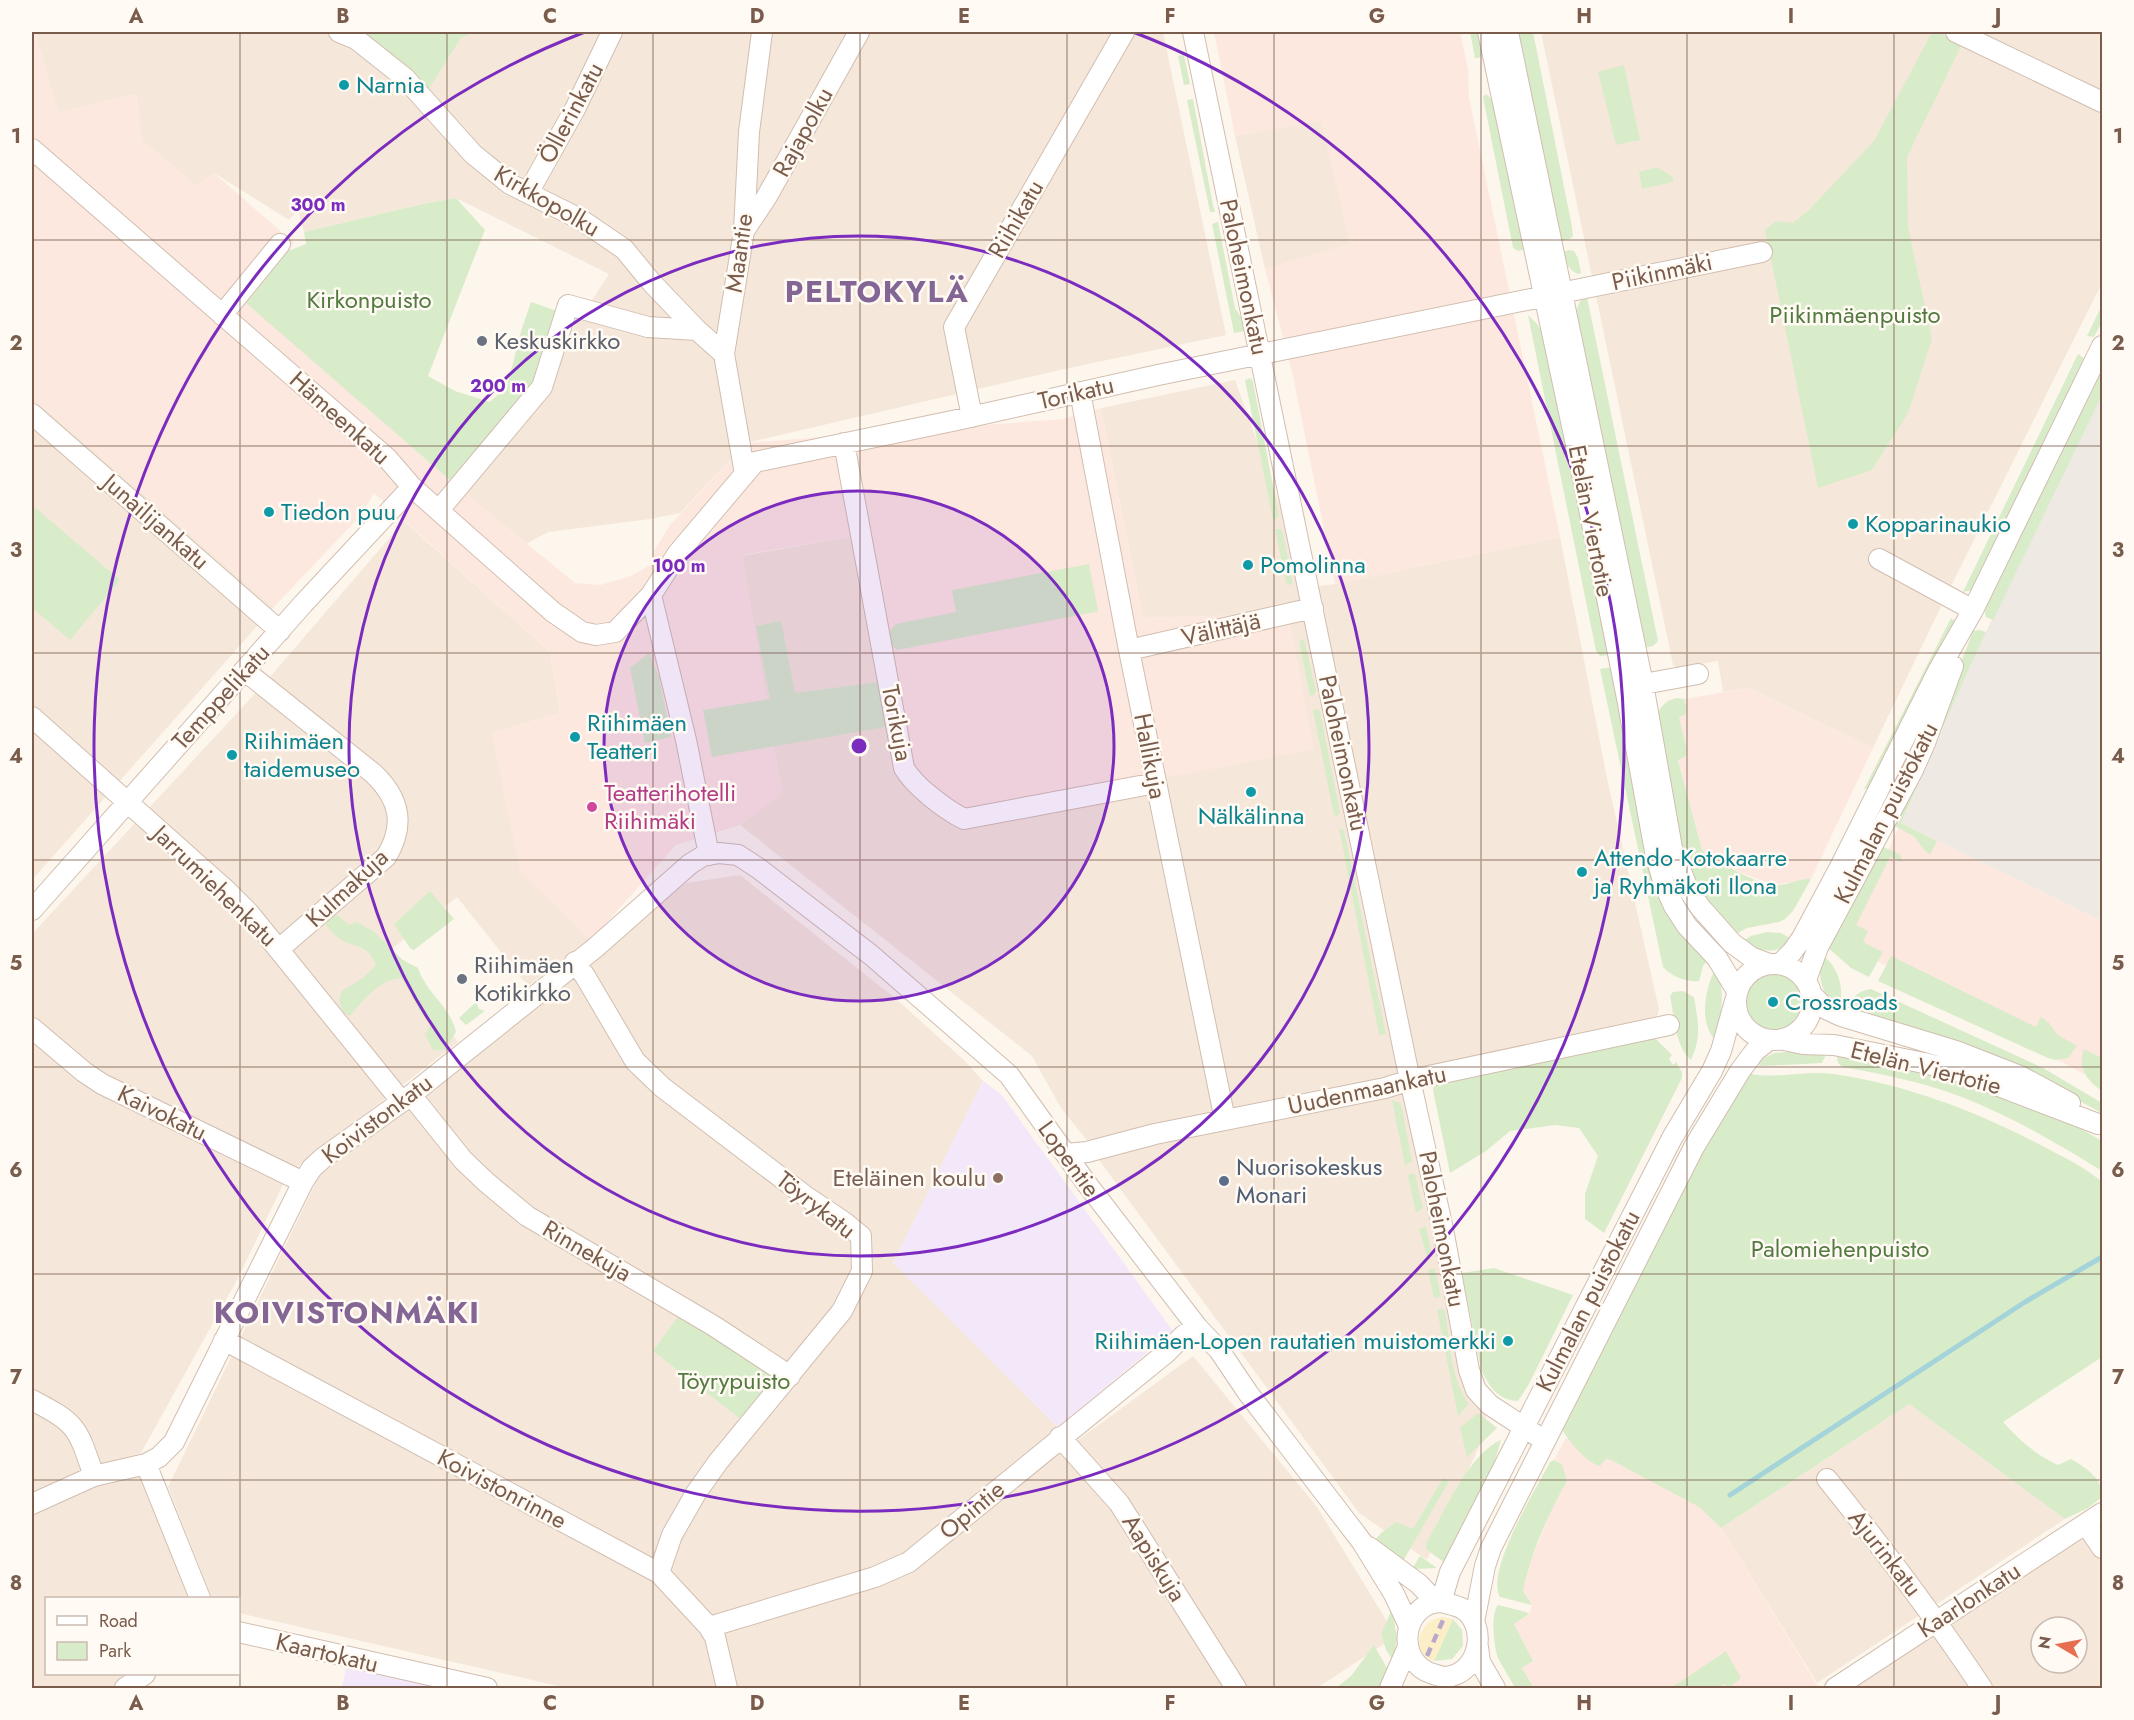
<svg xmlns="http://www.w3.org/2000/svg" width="2134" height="1720" font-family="Jost,sans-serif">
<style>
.residential{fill:#f5e8da;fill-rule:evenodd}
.commercial{fill:#fde8e0}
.industrial{fill:#efe9e4}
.education{fill:#f3e8fa}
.green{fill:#d8ecc9}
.sand{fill:#fcefc7}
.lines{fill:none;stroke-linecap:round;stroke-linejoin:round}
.stream{stroke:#a5d3da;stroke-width:5}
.minor-casing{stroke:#d1beb0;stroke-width:22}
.minor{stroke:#fff;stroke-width:20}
.rail{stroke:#b9a8c9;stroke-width:4.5;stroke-dasharray:9 6;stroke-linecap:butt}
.grid{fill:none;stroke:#7a5c4d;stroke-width:1.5;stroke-opacity:0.55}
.ring{fill:none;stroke:#7b2cbf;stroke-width:3}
.culture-dot{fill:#0f9aa8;stroke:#fffaf3;stroke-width:2}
.worship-dot{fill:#6b7280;stroke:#fffaf3;stroke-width:2}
.hotel-dot{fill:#d1479c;stroke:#fffaf3;stroke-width:2}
.education-dot{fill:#8d6e63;stroke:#fffaf3;stroke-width:2}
.service-dot{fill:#5c6f8a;stroke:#fffaf3;stroke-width:2}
.labels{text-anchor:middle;stroke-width:5;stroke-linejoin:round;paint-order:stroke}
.culture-label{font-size:24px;fill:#0d838f;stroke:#fffaf3;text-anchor:start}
.street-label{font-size:24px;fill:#7a5c4d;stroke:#fffaf3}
.park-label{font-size:24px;fill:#537a41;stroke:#fffaf3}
.worship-label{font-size:24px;fill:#5b616d;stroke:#fffaf3;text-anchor:start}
.hotel-label{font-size:24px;fill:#b23c85;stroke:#fffaf3;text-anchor:start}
.service-label{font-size:24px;fill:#4e5e75;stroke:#fffaf3;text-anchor:start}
.education-label{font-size:24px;fill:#785e54;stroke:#fffaf3;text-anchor:end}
.district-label{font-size:30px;font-weight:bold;letter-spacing:1.5px;fill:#846695;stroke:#fffaf3}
.centre{fill:#7b2cbf;stroke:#fffaf3;stroke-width:3}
.ring-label{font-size:18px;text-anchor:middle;font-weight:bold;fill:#7b2cbf;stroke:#fffaf3;stroke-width:5;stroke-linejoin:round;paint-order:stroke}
.neatline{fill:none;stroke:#7a5c4d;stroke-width:2}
.grid-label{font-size:20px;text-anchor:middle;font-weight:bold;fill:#7a5c4d}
</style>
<rect width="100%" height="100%" fill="#fdf6ec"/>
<!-- residential -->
<path class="residential" d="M35 32H358L386 50 427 92 461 38 475 32H1163L1226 335 1060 370 746 443 680 513 650 519 548 532 526 544 452 482 537 384 609 274 456 198 427 203 304 232 298 210 289 220 214 173 197 186 142 141 136 94 58 113Z
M1541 32H2102V283L1946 596 1873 748 1749 688 1723 692 1718 661 1678 668 1673 665Z
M1321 120 1351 244 1265 269 1235 136Z
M1235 380 1309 587 1335 584 1560 537 1608 783 1659 1009 1657 1018 1411 1080 1488 1427 1427 1560 1359 1513 1096 1156 1094 1149 1061 1108 1032 1056 740 825 782 793 742 556 853 536 893 770 1288 614 1143 618 1101 408Z
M32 397 274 607 32 880Z
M404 521 550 652 560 713 492 733 591 940 528 986 457 897 388 952 458 1042 288 1174 238 1278 141 1453 32 1499V934L263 685Z
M740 875 896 999 965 1061 983 1081 893 1263 1074 1443 1193 1356 1317 1507 1396 1636 1317 1688H567L239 1613 238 1598H212L168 1487 321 1172 686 883Z
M1909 1404 2065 1519 1817 1683 1721 1528Z
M146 1464 200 1598H46V1674H147L127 1688H32V1504Z
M2102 1525V1688H1835L1939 1624ZM2041 1627H2077V1663H2041Z"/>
<!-- commercial -->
<path class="commercial" d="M32 32H35L58 113 136 94 142 141 197 186 214 173 294 243 247 303 452 482 575 583 600 585 631 576 652 564 654 551 670 525 746 443 1063 419 1101 408 1143 618 1288 613 1314 749 1164 778 961 823 893 771 853 536 742 555 782 794 740 825 676 845 591 940 520 871 492 733 560 713 550 652 374 493 362 514 274 607 32 397Z
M1214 32H1460L1468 69 1469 97 1560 537 1335 584 1293 376 1265 269 1351 244 1321 121 1235 136Z
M1749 688 1873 748 1811 879 1774 885 1739 872 1709 857 1702 850 1678 759 1686 756 1687 750 1678 717 1686 702 1684 699Z
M1901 823 2102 921V1084L1844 943Z
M1566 1438 1574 1444 1611 1460 1699 1507 1721 1528 1819 1688H1534L1522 1668 1533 1661 1514 1624 1529 1614 1532 1605 1523 1591 1528 1568 1551 1511 1567 1481 1558 1461 1554 1460Z"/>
<!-- industrial -->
<path class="industrial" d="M2102 394V921L1901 823 1938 741 1959 687Z"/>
<!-- education -->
<path class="education" d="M983 1081 1001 1094 1173 1331 1058 1427 893 1263Z
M347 1664 465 1688H342Z"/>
<!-- green -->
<path class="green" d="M358 32H475L461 38 427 92 386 50Z
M1470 32H1480L1483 53 1479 58H1475Z
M1517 32H1533L1572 227 1573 236 1570 239 1560 241Z
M1932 32H1937L1962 44 1907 157 1908 227 1932 339 1908 413 1872 470 1818 488 1765 230 1776 221 1793 223 1809 210 1874 141Z
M1184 55 1190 84 1184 85 1178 56Z
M1624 65 1640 140 1616 145 1598 72Z
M1486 94 1496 103 1526 249 1518 251 1513 248 1483 97Z
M1193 99 1213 205 1215 212H1210L1187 100Z
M1657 167 1673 177V182L1642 189 1639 172Z
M456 198 485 230 428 376 455 391 490 402 507 386 522 328 531 302 560 312 537 384 452 482 246 303 288 251 306 244 304 232 427 203Z
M1218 222 1235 308 1242 319 1245 331 1234 333 1212 224Z
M1569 250 1574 251 1578 258 1581 273 1578 274C1568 270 1565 261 1563 252Z
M1587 297 1658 641 1653 646 1644 648 1575 314 1580 301Z
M2102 305V321L2094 337 2087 336Z
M1528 315 1537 324 1543 333 1610 651 1608 655 1600 656 1596 651Z
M2078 354 2085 359 1973 590 1963 592Z
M2102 366V395L1993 620 1986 617 1984 609Z
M1251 378 1253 382 1279 517 1273 520 1245 380Z
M32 505 120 580 70 640 32 608Z
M1275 529H1281L1283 534 1293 584 1287 585 1286 582Z
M1089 564 1098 611 1095 612 897 650 889 642 890 631 896 624 956 612 952 590Z
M1951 618 1956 622 1871 788 1864 789Z
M781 621 795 693 879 682 886 727 712 757 703 710 770 699 756 626Z
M1979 630 1986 632C1956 695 1930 759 1901 823L1937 841 1930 855 1924 850 1915 837 1895 826 1893 819 1945 705 1973 631Z
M1304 639 1316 691 1314 695 1310 696 1300 645V641Z
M649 653 659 677 671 737 645 743 630 668Z
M1613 667 1651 861 1709 958 1703 966 1699 981C1686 982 1672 977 1663 967L1600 669Z
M1677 698 1684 699 1687 709 1685 715 1679 717 1687 750 1686 756 1678 760 1702 850C1714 861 1758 884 1774 885 1786 886 1799 878 1811 879L1793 911 1785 919 1779 922 1747 928 1734 935 1687 875 1657 715C1661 705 1667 700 1677 698Z
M1317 709 1320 711 1340 813 1337 816 1334 815 1313 710Z
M1339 828 1344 830 1386 1034 1379 1035Z
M1879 847H1883L1900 854 1902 862 1890 857 1856 925 1868 931 1863 942 1883 952 1869 977 1851 968 1826 946Z
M430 891 454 919 414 950 410 948 394 924Z
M336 914 349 925 356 922 373 931 403 960 418 968C426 993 450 1006 456 1032L445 1050H433L425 1035 430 1025 419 1010 402 978C380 979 364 999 350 1016L343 1012 339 1000 342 991 363 978 376 965C368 946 360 948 343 941 336 938 330 929 325 924Z
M1767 932 1781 933 1793 940C1777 956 1760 951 1741 942L1751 936Z
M1822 955C1838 966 1845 988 1839 1006 1819 994 1818 975 1822 955Z
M1891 956 2036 1027 2041 1017 2049 1023 2058 1035 2077 1046 2068 1058 2055 1060 2048 1058 1878 981Z
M1716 967C1726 991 1721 1016 1716 1041 1698 1022 1705 989 1716 967Z
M1745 1002a28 28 0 1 1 56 0a28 28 0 1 1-56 0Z
M1871 989 2043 1068 2102 1103V1113L2038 1079 1848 1012C1851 997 1856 992 1871 989Z
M1683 991 1694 997C1698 1022 1702 1035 1691 1060 1675 1047 1674 1015 1670 996L1673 992Z
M476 1002 479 1009 485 1011 466 1025 459 1018Z
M1655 1038 1672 1055 1669 1059 1673 1065 1676 1062 1682 1072V1078L1604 1233 1585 1219V1194L1598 1156 1579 1128 1555 1125 1510 1131 1486 1151 1450 1173 1433 1090 1434 1083Z
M2084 1049 2102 1058V1091C2087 1081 2077 1068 2084 1049Z
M1799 1051 1827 1052 1822 1063 1762 1066 1753 1064 1774 1053Z
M1838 1052 1921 1069 2051 1112 2102 1141V1171C2057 1143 2009 1115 1959 1096 1922 1082 1882 1074 1843 1067 1836 1063 1837 1059 1838 1052Z
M1747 1073C1775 1080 1804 1070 1833 1074 1911 1085 1983 1114 2052 1151 2069 1160 2087 1169 2102 1182V1357L2003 1422C2020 1441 2035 1454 2058 1465L2071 1459C2086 1468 2103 1478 2102 1497L2088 1508 2065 1519 1909 1404 1721 1528 1699 1507 1611 1460 1606 1459 1600 1466C1588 1464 1567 1440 1562 1429L1696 1158Z
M1392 1100 1400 1103 1402 1108 1412 1162 1405 1165Z
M1410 1174H1415L1423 1208 1416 1213 1408 1176Z
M1426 1226 1432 1255 1427 1257 1419 1229Z
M1435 1268 1441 1297 1434 1298 1428 1270Z
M1494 1268 1573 1295 1529 1384 1518 1401C1497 1400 1489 1386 1481 1369L1462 1273Z
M1442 1309 1445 1311C1450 1341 1450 1378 1469 1404L1458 1416 1437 1310Z
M679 1315 768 1371 774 1381 743 1421 653 1351Z
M1478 1413 1497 1428 1467 1457 1460 1428Z
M1501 1440 1490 1477 1446 1564 1426 1549V1544C1442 1516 1470 1452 1501 1440Z
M1554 1460 1562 1464 1567 1481C1548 1515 1531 1552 1523 1591L1532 1605 1500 1597C1485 1571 1536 1489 1550 1462Z
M1443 1478 1449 1481 1402 1563 1375 1540 1381 1533 1396 1522 1413 1529Z
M1420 1556 1437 1568 1412 1569Z
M1498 1605 1526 1612 1529 1614 1514 1624 1533 1661 1522 1668 1534 1688H1515C1510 1678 1503 1668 1498 1658 1494 1647 1490 1614 1498 1605Z
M1392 1609 1397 1638 1393 1661 1386 1650 1381 1634Z
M1453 1619 1462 1630 1463 1646 1452 1659 1434 1661Z
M1374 1645 1390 1673 1382 1688H1336L1351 1676Z
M1726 1651 1741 1678 1728 1688 1724 1684 1716 1688H1671Z"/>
<!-- sand -->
<path class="sand" d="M1442 1617 1453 1619 1434 1661C1409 1653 1418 1620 1442 1617Z"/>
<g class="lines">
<!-- stream -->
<path class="stream" d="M1730 1495 2025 1302 2102 1257"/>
<defs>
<path id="minor" d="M339 32 356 39 405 78 473 154 510 184 580 219 624 249 652 283 697 330 724 354
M1193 32 1407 1066 1443 1229 1469 1370 1476 1390 1490 1405 1545 1441
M1488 32 1578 454 1627 698 1656 857 1664 884 1674 906 1687 926 1717 958 1737 991
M1508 32 1643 684 1672 848 1688 889 1700 907 1732 943 1751 957 1769 964
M1956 32 2102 102
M32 149 387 458 412 487 553 612 582 632 596 635 615 632 651 595 678 553 755 462 957 420 1158 375 1762 252
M528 193 575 109 612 32
M744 231 766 198 859 32
M222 315 280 244
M1080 392 1129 650 1225 1120
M32 414 280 631
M972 417 954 327 1124 32
M844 443 904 768C914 786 946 810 964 819L1156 783
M745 474 724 354 744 231 749 132 762 32
M439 510 542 387 568 305 648 327 697 330
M1879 559 1973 610
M651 595 686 740 709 855
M1129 650 1313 608
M245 671 374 774C401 800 405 826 386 857L279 949
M1633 686 1698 674
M32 717 227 891 249 913 402 1102
M32 910 303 604 412 487
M575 962 585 976 635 1061 662 1087 804 1195 844 1222 861 1236 862 1271 842 1311 718 1462 696 1493 672 1535 659 1573
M1736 1002a38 38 0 1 1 76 0a38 38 0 1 1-76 0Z
M1780 964 1792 952 1802 938 1839 869 1938 671 1973 610 2102 346
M1806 980 1818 947 1913 770 1925 743 1953 666
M1812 995 1826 1009 1841 1016 1956 1051 2020 1076 2070 1103
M32 1028 84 1072 102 1084 303 1182
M1784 1040 1803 1044 1834 1045 1924 1063 1965 1073 2098 1124
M411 1095 463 1160 486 1182 527 1216 714 1326 790 1376
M1066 1154 1087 1152 1155 1134 1385 1088 1410 1080 1669 1025
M224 1340 659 1573 709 1627 715 1637 727 1688
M32 1400C78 1424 77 1427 94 1476
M1060 1437 1119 1503 1236 1688
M146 1464 200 1598
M1827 1479C1882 1547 1934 1616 1982 1688
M32 1504 94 1476 146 1464 159 1457 174 1442 303 1182 312 1168 323 1158 411 1095 595 948 690 864 703 856 719 853 738 855 758 868 871 955 1009 1075 1087 1184 1198 1328 1219 1350 1248 1393 1362 1542 1394 1594 1409 1626
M2086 1524 2102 1548
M1369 1547 1419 1584 1436 1602
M1441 1602 1450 1572 1672 1138 1712 1071 1721 1051 1735 1001
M1441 1602C1448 1604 1456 1605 1463 1609 1489 1627 1479 1674 1446 1677 1442 1677 1437 1675 1433 1674 1395 1663 1401 1603 1441 1602Z
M1474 1622 1485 1566 1491 1548 1694 1147 1740 1071 1755 1051 1769 1040
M709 1627 875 1577 909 1562 1166 1353 1184 1335 1198 1328
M238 1632 487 1688
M1478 1647 1480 1662 1495 1688
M125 1688 145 1674
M1390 1688 1407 1649
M1835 1688 2102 1513"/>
</defs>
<!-- minor casing -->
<use href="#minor" class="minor-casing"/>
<!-- minor -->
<use href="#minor" class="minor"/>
<!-- rail -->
<path class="rail" d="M1427 1656 1444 1618"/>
</g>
<!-- grid -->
<path class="grid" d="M240 32V1688M447 32V1688M653 32V1688M860 32V1688M1067 32V1688M1274 32V1688M1481 32V1688M1687 32V1688M1894 32V1688M32 240H2102M32 446H2102M32 653H2102M32 860H2102M32 1067H2102M32 1274H2102M32 1480H2102"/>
<!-- distance rings -->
<circle cx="859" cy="746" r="255" fill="#7b2cbf" fill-opacity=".12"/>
<g class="ring">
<circle cx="859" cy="746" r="255"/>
<circle cx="859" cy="746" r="510"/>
<path d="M1133 32A765 765 0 1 1 585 32"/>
</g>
<!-- markers -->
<g class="culture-dot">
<circle cx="344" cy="85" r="6"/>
<circle cx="269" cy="512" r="6"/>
<circle cx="1853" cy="524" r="6"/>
<circle cx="1248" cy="565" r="6"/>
<circle cx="575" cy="737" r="6"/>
<circle cx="232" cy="755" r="6"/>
<circle cx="1251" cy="792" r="6"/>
<circle cx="1582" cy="872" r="6"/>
<circle cx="1773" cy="1002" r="6"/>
<circle cx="1508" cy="1341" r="6"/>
</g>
<g class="worship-dot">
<circle cx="482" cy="341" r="6"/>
<circle cx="462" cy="979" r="6"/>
</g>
<circle class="hotel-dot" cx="592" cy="807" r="6"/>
<circle class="education-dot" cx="998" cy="1178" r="6"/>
<circle class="service-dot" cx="1224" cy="1181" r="6"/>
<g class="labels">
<!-- culture labels -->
<g class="culture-label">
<text x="356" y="93">Narnia</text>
<text x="281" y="520">Tiedon puu</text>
<text x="1865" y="532">Kopparinaukio</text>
<text x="1260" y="573">Pomolinna</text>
<text x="587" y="731">Riihimäen<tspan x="587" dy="28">Teatteri</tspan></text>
<text x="244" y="749">Riihimäen<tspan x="244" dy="28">taidemuseo</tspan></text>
<text x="1251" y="824" text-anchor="middle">Nälkälinna</text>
<text x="1594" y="866">Attendo Kotokaarre<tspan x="1594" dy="28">ja Ryhmäkoti Ilona</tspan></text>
<text x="1785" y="1010">Crossroads</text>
<text x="1496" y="1349" text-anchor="end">Riihimäen-Lopen rautatien muistomerkki</text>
</g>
<!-- street labels -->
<g class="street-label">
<text transform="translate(571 113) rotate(-62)" y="8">Öllerinkatu</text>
<text transform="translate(803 132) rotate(-61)" y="8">Rajapolku</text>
<text transform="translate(547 201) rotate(30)" y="8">Kirkkopolku</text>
<text transform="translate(1016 219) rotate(-60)" y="8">Riihikatu</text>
<text transform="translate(739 253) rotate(-82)" y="8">Maantie</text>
<text transform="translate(1662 272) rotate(-12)" y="8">Piikinmäki</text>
<text transform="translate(1244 277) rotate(78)" y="8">Paloheimonkatu</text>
<text transform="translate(1076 393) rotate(-13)" y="8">Torikatu</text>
<text transform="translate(340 418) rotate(42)" y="8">Hämeenkatu</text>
<text transform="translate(1591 521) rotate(79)" y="8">Etelän Viertotie</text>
<text transform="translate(156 522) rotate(41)" y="8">Junailijankatu</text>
<text transform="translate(1221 629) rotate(-13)" y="8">Välittäjä</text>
<text transform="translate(221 697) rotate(-48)" y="8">Temppelikatu</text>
<text transform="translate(897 723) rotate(79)" y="8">Torikuja</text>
<text transform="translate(1343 753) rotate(78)" y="8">Paloheimonkatu</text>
<text transform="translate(1150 756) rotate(79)" y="8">Hallikuja</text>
<text transform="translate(1886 813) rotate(-63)" y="8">Kulmalan puistokatu</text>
<text transform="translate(215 886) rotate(44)" y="8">Jarrumiehenkatu</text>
<text transform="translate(347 888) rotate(-43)" y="8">Kulmakuja</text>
<text transform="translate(1926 1068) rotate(14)" y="8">Etelän Viertotie</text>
<text transform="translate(1367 1090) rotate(-12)" y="8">Uudenmaankatu</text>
<text transform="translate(162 1113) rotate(26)" y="8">Kaivokatu</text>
<text transform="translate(377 1119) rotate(-37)" y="8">Koivistonkatu</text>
<text transform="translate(1069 1159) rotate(54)" y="8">Lopentie</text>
<text transform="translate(816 1205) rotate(38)" y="8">Töyrykatu</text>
<text transform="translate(1442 1229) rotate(79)" y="8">Paloheimonkatu</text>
<text transform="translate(587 1251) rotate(30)" y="8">Rinnekuja</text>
<text transform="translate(1588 1301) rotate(-63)" y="8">Kulmalan puistokatu</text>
<text transform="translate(502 1489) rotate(28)" y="8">Koivistonrinne</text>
<text transform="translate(972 1510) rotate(-40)" y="8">Opintie</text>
<text transform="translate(1885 1553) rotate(52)" y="8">Ajurinkatu</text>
<text transform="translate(1154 1558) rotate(58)" y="8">Aapiskuja</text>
<text transform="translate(1969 1600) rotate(-33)" y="8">Kaarlonkatu</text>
<text transform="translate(327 1653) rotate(13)" y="8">Kaartokatu</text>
</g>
<!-- park labels -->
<g class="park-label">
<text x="369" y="308">Kirkonpuisto</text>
<text x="1855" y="323">Piikinmäenpuisto</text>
<text x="1840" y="1257">Palomiehenpuisto</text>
<text x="734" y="1389">Töyrypuisto</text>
</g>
<!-- worship labels -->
<g class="worship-label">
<text x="494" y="349">Keskuskirkko</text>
<text x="474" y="973">Riihimäen<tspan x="474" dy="28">Kotikirkko</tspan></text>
</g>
<!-- hotel labels -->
<g class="hotel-label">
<text x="604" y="801">Teatterihotelli<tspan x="604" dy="28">Riihimäki</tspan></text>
</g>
<!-- service labels -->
<g class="service-label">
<text x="1236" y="1175">Nuorisokeskus<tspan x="1236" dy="28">Monari</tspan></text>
</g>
<!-- education labels -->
<g class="education-label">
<text x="986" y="1186">Eteläinen koulu</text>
</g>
<!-- district labels -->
<g class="district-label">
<text x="877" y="302">PELTOKYLÄ</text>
<text x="347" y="1323">KOIVISTONMÄKI</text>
</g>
</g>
<circle cx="859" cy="746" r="9" class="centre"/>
<g class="ring-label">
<text x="318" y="211">300 m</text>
<text x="498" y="392">200 m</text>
<text x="679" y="572">100 m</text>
</g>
<!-- border -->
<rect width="2134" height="1720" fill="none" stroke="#fffaf3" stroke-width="66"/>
<!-- legend -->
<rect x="45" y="1597" width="195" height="78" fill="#fffaf3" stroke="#cabbb1" stroke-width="1.5"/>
<rect x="57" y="1616" width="30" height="9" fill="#ffffff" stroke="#cabbb1" stroke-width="1.5"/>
<text x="99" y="1627" font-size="18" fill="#7a5c4d">Road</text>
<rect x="57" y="1642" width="30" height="18" fill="#d8ecc9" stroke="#cabbb1" stroke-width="1.5"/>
<text x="99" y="1657" font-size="18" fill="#7a5c4d">Park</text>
<!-- north arrow -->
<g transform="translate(2059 1645) rotate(280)"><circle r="28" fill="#fffaf3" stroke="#cabbb1" stroke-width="1.5"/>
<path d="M0-4.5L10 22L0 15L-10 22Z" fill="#e76f51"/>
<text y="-9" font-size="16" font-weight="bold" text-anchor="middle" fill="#7a5c4d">N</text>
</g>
<rect x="33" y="33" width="2068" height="1654" class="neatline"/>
<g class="grid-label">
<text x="136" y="23">A</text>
<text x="343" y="23">B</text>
<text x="550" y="23">C</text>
<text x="757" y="23">D</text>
<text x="964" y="23">E</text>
<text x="1170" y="23">F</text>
<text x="1377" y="23">G</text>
<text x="1584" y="23">H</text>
<text x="1791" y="23">I</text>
<text x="1998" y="23">J</text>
<text x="16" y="143">1</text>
<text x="2118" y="143">1</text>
<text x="16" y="350">2</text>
<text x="2118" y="350">2</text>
<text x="16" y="557">3</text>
<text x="2118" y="557">3</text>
<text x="16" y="763">4</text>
<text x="2118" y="763">4</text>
<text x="16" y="970">5</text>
<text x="2118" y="970">5</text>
<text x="16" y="1177">6</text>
<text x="2118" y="1177">6</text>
<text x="16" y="1384">7</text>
<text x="2118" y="1384">7</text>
<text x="16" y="1590">8</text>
<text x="2118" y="1590">8</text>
<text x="136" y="1710">A</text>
<text x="343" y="1710">B</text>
<text x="550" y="1710">C</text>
<text x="757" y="1710">D</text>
<text x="964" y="1710">E</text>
<text x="1170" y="1710">F</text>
<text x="1377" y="1710">G</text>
<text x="1584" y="1710">H</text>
<text x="1791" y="1710">I</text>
<text x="1998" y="1710">J</text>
</g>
</svg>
